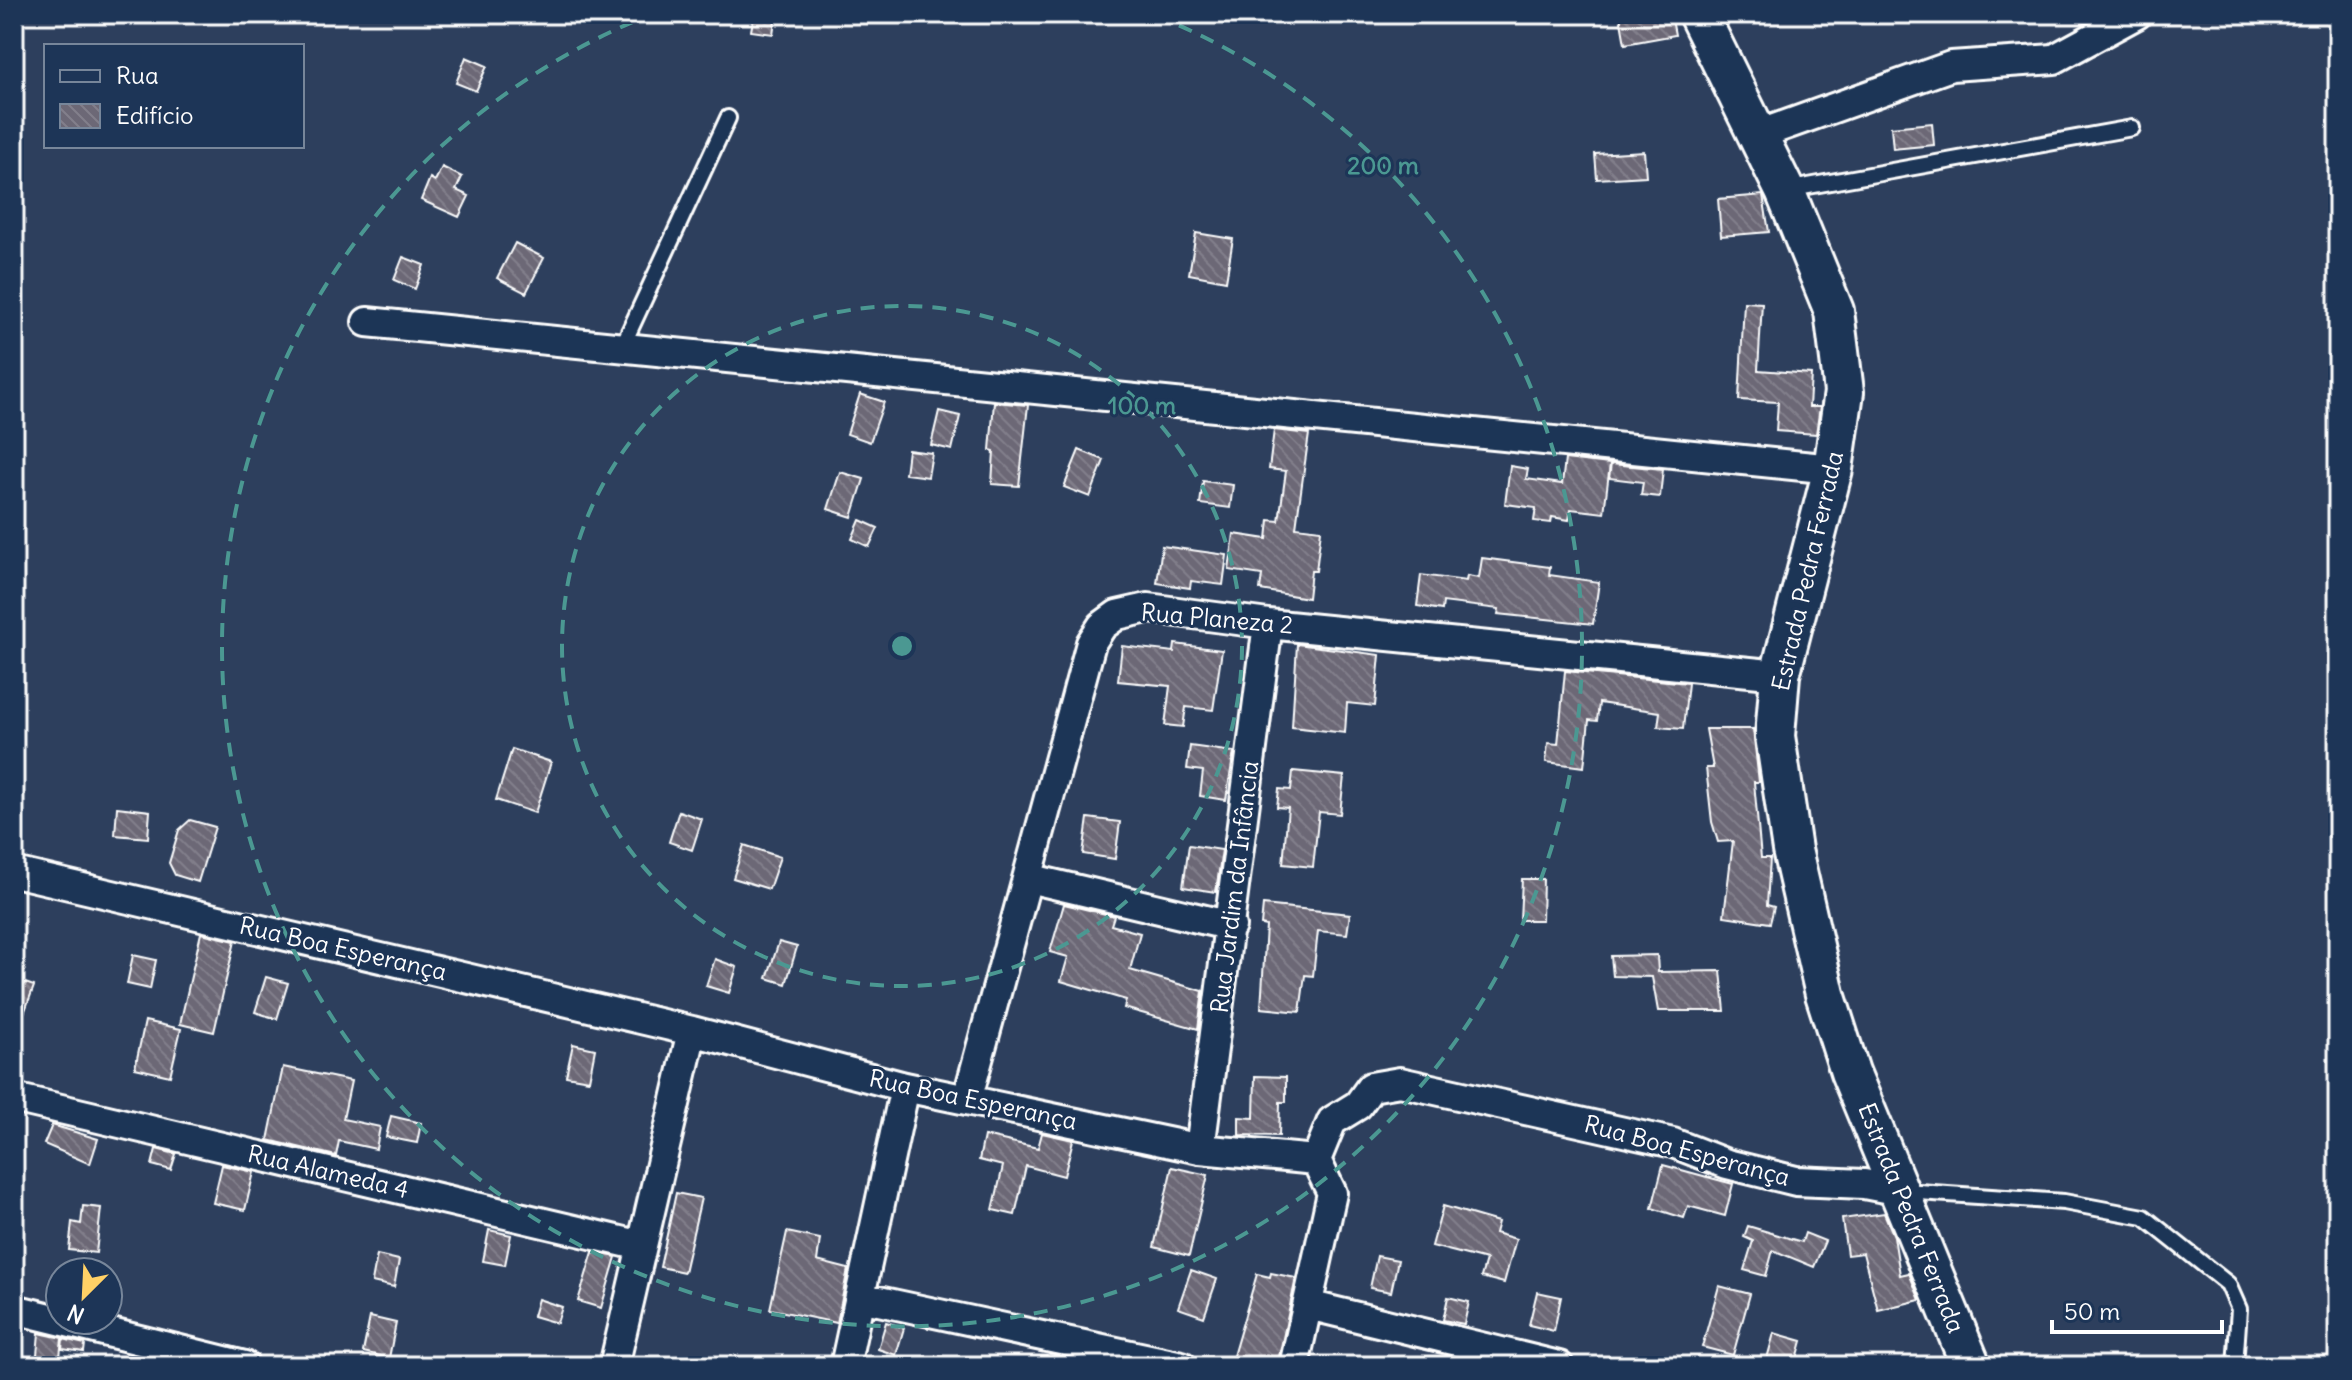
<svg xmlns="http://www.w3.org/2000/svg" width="2352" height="1380" font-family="Delius,sans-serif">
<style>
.building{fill:url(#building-back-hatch);stroke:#fff;stroke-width:2}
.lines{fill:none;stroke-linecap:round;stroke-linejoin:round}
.lane-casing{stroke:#fff;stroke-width:20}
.street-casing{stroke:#fff;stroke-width:34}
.secondary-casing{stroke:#fff;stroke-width:44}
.lane{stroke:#1d3557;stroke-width:14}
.street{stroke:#1d3557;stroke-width:28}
.secondary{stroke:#1d3557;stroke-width:38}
.ring{fill:none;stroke:#4b9892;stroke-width:4;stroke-dasharray:14 10}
.labels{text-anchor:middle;stroke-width:6;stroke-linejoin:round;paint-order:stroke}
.street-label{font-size:24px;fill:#fff;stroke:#1d3557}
.centre{fill:#4b9892;stroke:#1d3557;stroke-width:4}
.ring-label{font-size:24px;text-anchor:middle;font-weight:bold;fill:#4b9892;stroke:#1d3557;stroke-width:6;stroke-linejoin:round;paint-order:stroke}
</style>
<defs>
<pattern id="building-back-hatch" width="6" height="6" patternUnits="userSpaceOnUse" patternTransform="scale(2)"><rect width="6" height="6" fill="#6c6876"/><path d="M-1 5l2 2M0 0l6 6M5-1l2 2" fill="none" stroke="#827f8b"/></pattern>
</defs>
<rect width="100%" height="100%" fill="#2d3f5d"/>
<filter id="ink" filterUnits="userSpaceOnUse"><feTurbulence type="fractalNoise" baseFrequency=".0125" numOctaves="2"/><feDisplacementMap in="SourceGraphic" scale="16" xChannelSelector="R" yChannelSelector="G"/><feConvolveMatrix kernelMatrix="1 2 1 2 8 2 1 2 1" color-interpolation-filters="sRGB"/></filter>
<g filter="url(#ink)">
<!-- building -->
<path class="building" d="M754 14H776L773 34 751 31Z
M1629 14H1671L1675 35 1625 44 1620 16Z
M466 57 487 66 476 91 456 83Z
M1932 123 1934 145 1893 149 1891 127Z
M1644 151 1646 176 1597 179 1595 154Z
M442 167 462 177 456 190 469 196 459 217 421 200 430 178 435 181Z
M1763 195 1769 232 1721 236 1718 199Z
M1196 233 1233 239 1226 281 1189 274Z
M515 243 544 258 526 293 497 278Z
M403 257 424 265 415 289 394 280Z
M1744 302 1762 303 1758 370 1811 374 1809 407H1820L1816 434 1776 431 1778 402 1739 400Z
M860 394 884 402 870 442 847 434Z
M994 402 1028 405 1019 486 992 484 994 451 990 450Z
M939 411 960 416 952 450 931 445Z
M1274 430 1309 434 1296 527 1321 530 1316 571H1311L1308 598 1260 590 1262 575 1229 570 1234 534 1267 539 1269 520 1279 521 1286 471 1269 469Z
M908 450 932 453 928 477 905 474Z
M1079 450 1104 460 1090 497 1064 487Z
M1565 459 1610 464 1604 513 1571 509 1569 520 1552 517 1551 523 1534 521 1536 508 1505 504 1510 466 1528 469 1526 479 1562 484Z
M1611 464 1663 469 1660 497 1641 495 1643 482 1609 478Z
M840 472 864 479 852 517 828 509Z
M1203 481 1233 485 1230 508 1200 504Z
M860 520 878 528 869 547 852 539Z
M1162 546 1227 555 1223 585 1191 581 1190 588 1157 583Z
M1482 558 1550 567 1549 575 1599 582 1593 624 1498 614 1499 609 1443 602 1442 610 1417 606 1421 575 1466 581 1467 576 1479 578Z
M1175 644 1222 650 1213 710 1186 707 1183 727 1165 725 1170 686 1118 681 1122 646 1174 652Z
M1297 644 1380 655 1375 706 1347 703 1345 733 1292 727Z
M1565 671 1688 683 1683 729 1658 727 1660 712 1599 703 1597 721 1589 720 1584 767 1546 762 1548 743 1558 744Z
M1706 729H1753L1759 782H1754L1761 858H1770L1767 905 1774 907 1770 923 1724 916 1733 841 1718 842 1712 822 1706 768H1713Z
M1190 746 1234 752 1226 800 1200 796 1203 771 1187 769Z
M512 749 551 762 535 813 496 800Z
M1293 771 1344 776 1340 814 1319 812 1313 867 1283 864 1288 808 1277 807 1279 789 1291 790Z
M117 807 150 811 148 838 115 835Z
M679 811 702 819 692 850 669 842Z
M1088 818 1120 822 1115 859 1083 854Z
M190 820 215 827 198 882 175 875 169 863 179 830Z
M744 845 780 857 769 889 733 878Z
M1189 845 1222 850 1216 892 1183 887Z
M1522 879H1543L1542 920H1520Z
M1064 904 1114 916 1111 925 1140 933 1130 970 1203 991 1198 1029 1124 1008 1126 1000 1061 981 1068 957 1050 952Z
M1263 905 1350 914 1347 934 1318 931 1313 976 1305 975 1300 1012 1261 1008 1266 926 1261 925Z
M201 933 235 941 214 1032 180 1024Z
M779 942 797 947 786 984 767 978Z
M133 955 156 960 150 989 127 984Z
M1657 955 1658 972 1721 971 1725 1011H1658L1652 977 1613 976 1611 956Z
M715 959 737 967 729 993 706 986Z
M266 977 288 983 277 1019 255 1012Z
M14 979 34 986 16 1035 14 1034Z
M145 1021 181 1029 170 1076 135 1068Z
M573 1044 595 1049 589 1080 566 1076Z
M283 1067 351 1081 343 1119 380 1127 376 1149 339 1141 336 1156 268 1140Z
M1255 1076 1286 1077V1102H1280L1279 1136 1239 1135V1117L1254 1118Z
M391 1116 421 1123 417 1143 386 1137Z
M52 1125 98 1139 90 1164 44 1144Z
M1042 1133 1073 1140 1064 1176 1026 1166 1015 1215 993 1210 1003 1166 979 1160 984 1136 1038 1148Z
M156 1149 176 1154 171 1170 152 1165Z
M222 1165 254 1172 245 1210 213 1203Z
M1663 1165 1733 1184 1725 1216 1688 1206 1684 1218 1652 1208Z
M1172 1167 1208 1175 1189 1256 1154 1247Z
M676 1193 701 1198 684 1272 660 1267Z
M83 1206 101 1208 96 1253 69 1250 72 1222 81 1224Z
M1443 1206 1498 1222 1495 1233 1516 1239 1504 1283 1481 1277 1486 1260 1432 1246Z
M1884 1213 1894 1236 1900 1275 1909 1273 1920 1300 1878 1310 1863 1253 1847 1255 1842 1219Z
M1748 1226 1802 1242 1805 1233 1825 1241 1814 1267 1773 1250 1766 1276 1744 1270 1753 1241 1744 1237Z
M489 1230 511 1235 505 1265 483 1261Z
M787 1232 820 1239 817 1261 848 1269 837 1323 770 1309Z
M593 1252 616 1257 601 1308 578 1301Z
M377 1255 399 1260 394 1287 372 1282Z
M1377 1256 1398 1260 1391 1292 1370 1288Z
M1191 1270 1217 1279 1204 1317 1178 1308Z
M1271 1273 1296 1278 1277 1366 1233 1356 1257 1274 1270 1277Z
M1719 1286 1750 1294 1733 1355 1702 1347Z
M1537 1292 1561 1297 1554 1331 1529 1325Z
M1448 1297 1469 1302 1464 1324 1443 1320Z
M538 1299 562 1307 557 1323 533 1316Z
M370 1317 396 1323 389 1358 363 1352Z
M886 1322 904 1328 896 1355 878 1349Z
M39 1333 62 1338 59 1366H36Z
M1774 1333 1802 1341 1795 1366H1765Z
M63 1339 85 1344 84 1352 62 1349Z"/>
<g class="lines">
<defs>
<path id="lane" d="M1786 190 2132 128
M622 347 728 118
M1904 1191 2064 1202 2144 1217 2228 1284 2239 1309 2235 1366"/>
<path id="street" d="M1755 136 1951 66 2054 59 2137 14
M367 322 1833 469
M14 872 692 1031 905 1087 1200 1149 1316 1160 1332 1121 1358 1105 1371 1087 1400 1082 1673 1143 1727 1164 1796 1181 1864 1184 1900 1191
M1028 878 1231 926
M14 1098 642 1246
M967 1100 1091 643 1102 626 1117 615 1148 608 1268 624 1780 675
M1200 1149 1268 624
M860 1297 1182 1366
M1308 1305 1559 1366
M14 1309 245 1366
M614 1366 692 1031
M845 1366 905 1087
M1294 1366 1332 1193 1316 1160"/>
<path id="secondary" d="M1698 14 1785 191 1834 311 1844 392 1833 469 1780 675 1775 736 1792 850 1825 994 1850 1072 1971 1366"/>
</defs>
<!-- lane casing -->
<use href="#lane" class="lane-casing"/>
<!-- street casing -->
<use href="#street" class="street-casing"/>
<!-- secondary casing -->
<use href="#secondary" class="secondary-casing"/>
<!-- lane -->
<use href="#lane" class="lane"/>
<!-- street -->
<use href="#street" class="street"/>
<!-- secondary -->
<use href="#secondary" class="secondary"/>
</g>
</g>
<!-- distance rings -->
<g class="ring">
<circle cx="902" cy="646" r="340"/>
<path d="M1157 16A680 680 0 1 1 647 16"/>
</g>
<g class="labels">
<!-- street labels -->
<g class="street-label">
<text transform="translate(1808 571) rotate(-77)" y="8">Estrada Pedra Ferrada</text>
<text transform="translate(1217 619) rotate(5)" y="8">Rua Planeza 2</text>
<text transform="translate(1235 887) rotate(-83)" y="8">Rua Jardim da Infância</text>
<text transform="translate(343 949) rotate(13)" y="8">Rua Boa Esperança</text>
<text transform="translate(973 1100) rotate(12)" y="8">Rua Boa Esperança</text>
<text transform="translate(1687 1151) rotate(15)" y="8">Rua Boa Esperança</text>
<text transform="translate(328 1172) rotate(13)" y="8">Rua Alameda 4</text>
<text transform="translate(1911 1218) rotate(68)" y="8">Estrada Pedra Ferrada</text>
</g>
</g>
<circle cx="902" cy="646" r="12" class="centre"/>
<g class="ring-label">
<text x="1383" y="174">200 m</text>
<text x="1142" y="414">100 m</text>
</g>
<!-- margin -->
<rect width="2352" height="1380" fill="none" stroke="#1d3557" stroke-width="48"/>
<rect x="24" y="24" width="2304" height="1332" fill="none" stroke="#fff" stroke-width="3" filter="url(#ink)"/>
<!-- legend -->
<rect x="44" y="44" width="260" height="104" fill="#1d3557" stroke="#77869a" stroke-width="2"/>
<rect x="60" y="70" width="40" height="12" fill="#1d3557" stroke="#77869a" stroke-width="2"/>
<text x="116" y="84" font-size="24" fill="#ffffff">Rua</text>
<rect x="60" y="104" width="40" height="24" fill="url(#building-back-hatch)" stroke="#77869a" stroke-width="2"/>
<text x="116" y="124" font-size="24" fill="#ffffff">Edifício</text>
<!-- north arrow -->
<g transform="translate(84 1296) rotate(204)"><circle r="38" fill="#1d3557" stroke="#77869a" stroke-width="2"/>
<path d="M0-6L14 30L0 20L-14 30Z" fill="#ffd166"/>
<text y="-12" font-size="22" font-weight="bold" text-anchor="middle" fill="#ffffff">N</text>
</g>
<!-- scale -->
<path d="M2052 1320v12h170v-12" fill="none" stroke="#ffffff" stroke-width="4"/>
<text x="2064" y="1320" font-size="24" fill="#ffffff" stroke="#1d3557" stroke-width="6" paint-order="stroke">50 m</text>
</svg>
